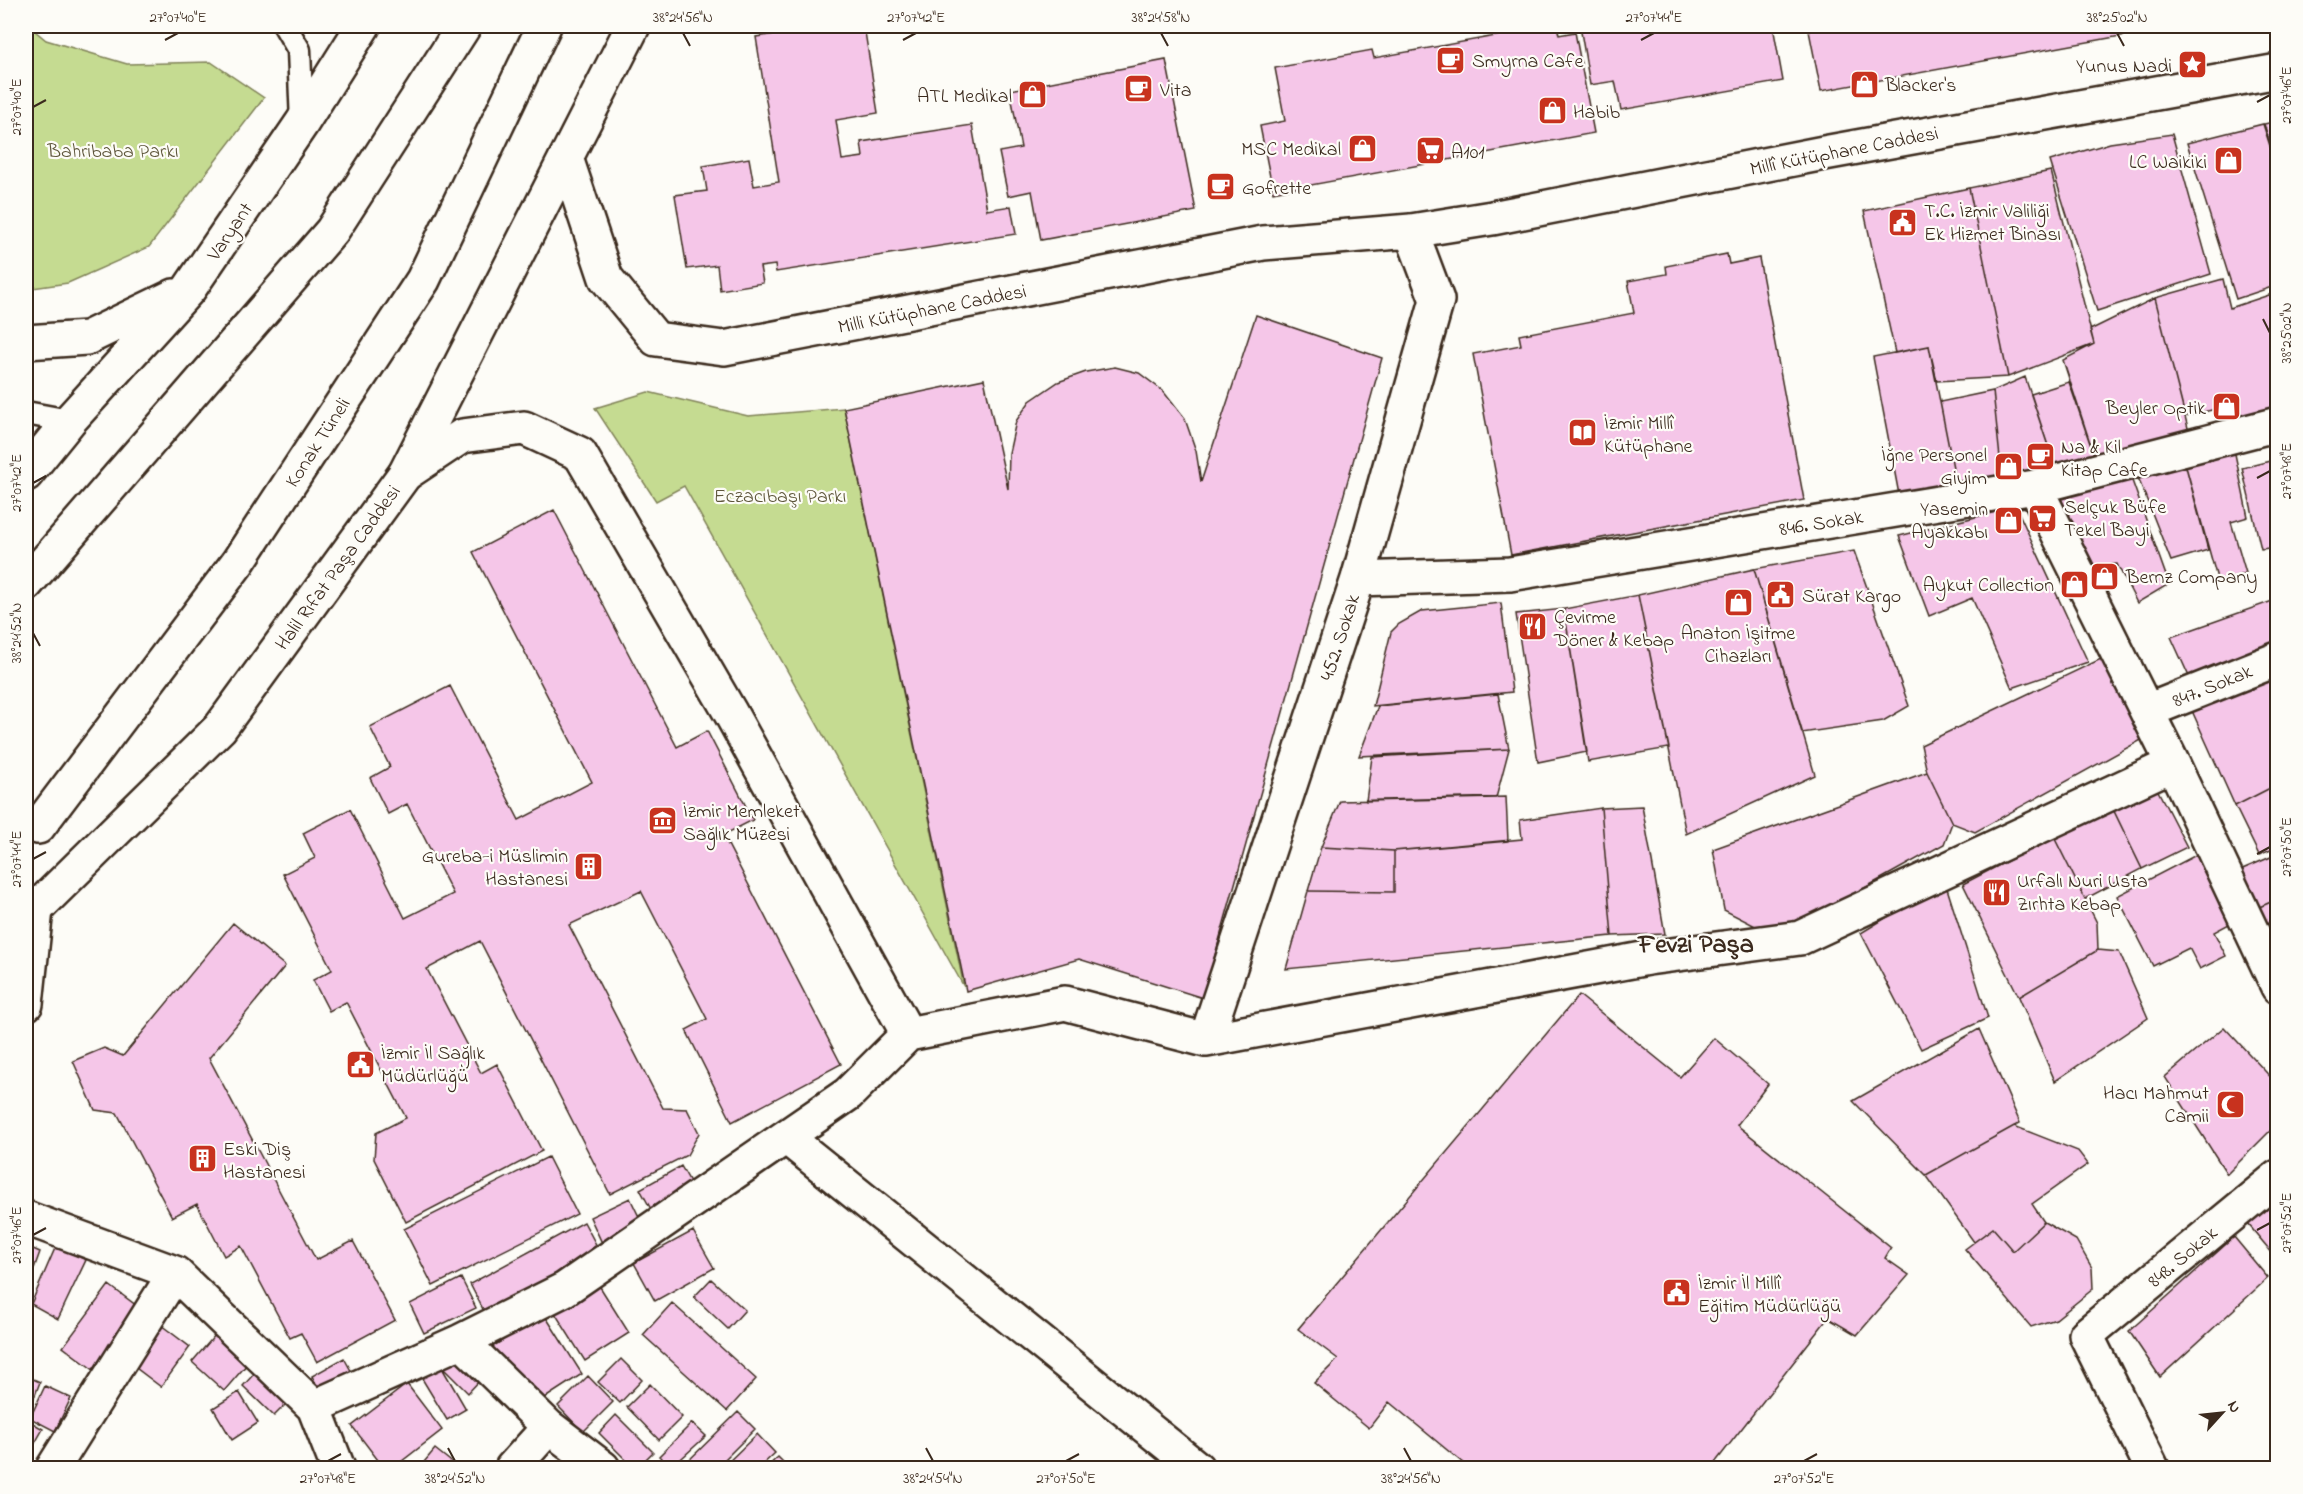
<svg xmlns="http://www.w3.org/2000/svg" width="2303" height="1494" font-family="'Indie Flower',sans-serif">
<style>
.green{fill:#c5db91;stroke:#808258;stroke-width:1.5}
.building{fill:#f5c6e8;stroke:#3b2a1e;stroke-width:1.5}
.lines{fill:none;stroke-linecap:round;stroke-linejoin:round}
.lane-casing{stroke:#3b2a1e;stroke-width:27}
.street-casing{stroke:#3b2a1e;stroke-width:38}
.primary-casing{stroke:#3b2a1e;stroke-width:38}
.lane{stroke:#fdfcf7;stroke-width:22}
.street{stroke:#fdfcf7;stroke-width:33}
.primary{stroke:#fdfcf7;stroke-width:33}
.ticks{fill:none;stroke:#3b2a1e;stroke-width:2}
.labels{text-anchor:middle;stroke-width:4.5;stroke-linejoin:round;paint-order:stroke}
.poi-label{font-size:20px;fill:#3b2a1e;stroke:#fdfcf7;text-anchor:start}
.park-label{font-size:20px;fill:#5e563b;stroke:#fdfcf7}
.street-label{font-size:20px;fill:#3b2a1e;stroke:#fdfcf7}
.district-label{font-size:26px;font-weight:bold;fill:#3b2a1e;stroke:#fdfcf7}
.neatline{fill:none;stroke:#3b2a1e;stroke-width:2}
.ticks-label{font-size:15px;text-anchor:middle;fill:#3b2a1e}
</style>
<rect width="100%" height="100%" fill="#fdfcf7"/>
<filter id="ink" filterUnits="userSpaceOnUse"><feTurbulence type="fractalNoise" baseFrequency=".0167" numOctaves="2"/><feDisplacementMap in="SourceGraphic" scale="12" xChannelSelector="R" yChannelSelector="G"/><feConvolveMatrix kernelMatrix="1 2 1 2 8 2 1 2 1" color-interpolation-filters="sRGB"/></filter>
<g filter="url(#ink)">
<!-- green -->
<path class="green" d="M26 26H29L46 40 127 64 211 62 264 98 149 247 68 283 26 289Z
M648 392 748 416 844 408 964 987 684 486 656 501 595 408Z"/>
<!-- building -->
<path class="building" d="M802 26H864L878 113 836 120 842 160 863 157 861 142 972 125 987 210 1011 206 1016 234 776 272 775 265 760 267 763 283 720 290 717 265 687 269 675 195 707 191 703 166 749 158 754 186 779 182 756 37 803 30Z
M1551 26H1557L1559 35 1575 32 1594 133 1273 192 1260 126 1285 121 1275 68 1372 50 1374 58Z
M1580 26H1773L1783 81 1621 110 1615 81 1590 85Z
M1808 26H2175L1821 91Z
M1166 60 1196 211 1041 240 1032 191 1008 196 999 152 1021 148 1010 90Z
M2278 121V167L2264 124Z
M2263 124 2278 171V285L2236 299 2187 143Z
M2172 134 2211 274 2097 311 2050 161 2110 143Z
M2051 171 2094 344 2008 377 1969 188Z
M1969 188 2008 377 1937 381 1929 346 1895 353 1864 211Z
M1727 254 1729 264 1759 258 1804 500 1511 555 1473 354 1521 345 1519 335 1634 313 1628 281 1667 274 1666 266Z
M2223 279 2230 308 2272 294 2278 320V416L2231 426 2216 409 2185 416 2155 298Z
M2155 298 2189 432 2095 458 2063 360 2094 344 2090 330Z
M1256 315 1382 358 1203 998 1079 959 966 991 844 408 984 379 1008 489 1009 453 1016 421 1030 401 1058 382 1086 372 1115 367 1139 373 1163 391 1185 419 1196 451 1201 482Z
M1929 346 1957 488 1900 500 1873 357Z
M2025 377 2054 464 2002 477 1993 391Z
M2069 382 2095 458 2054 464 2031 394Z
M1993 391 2002 477 1957 488 1940 402Z
M2234 449 2248 517 2231 522 2246 573 2218 582 2185 463Z
M2278 459V547L2261 549 2242 468Z
M2185 463 2208 550 2171 561 2137 475Z
M2130 475 2169 584 2137 603 2117 564 2090 567 2058 494Z
M2016 507 2088 662 2012 688 1972 598 1929 616 1899 536Z
M554 510 677 747 707 731 753 820 723 835 841 1064 732 1122 686 1030 707 1019 641 891 569 925 663 1108 687 1109 699 1133 687 1155 610 1194 480 941 427 969 481 1073 497 1064 542 1151 406 1222 374 1159 376 1133 406 1118 346 1002 329 1011 313 980 332 970 283 874 315 858 303 833 350 809 405 918 453 894 407 804 388 814 370 778 390 767 370 727 450 686 519 820 592 782 473 552Z
M1854 551 1909 706 1883 721 1802 733 1754 569Z
M1754 569 1815 775 1686 834 1638 595Z
M1638 595 1669 748 1588 762 1564 609Z
M2278 599V654L2192 683 2171 637Z
M1501 603 1512 692 1373 706 1391 632 1399 624 1422 611Z
M1564 609 1587 752 1538 762 1516 614Z
M2103 658 2145 738 1975 832 1952 823 1927 772 1921 745Z
M2278 669V784L2235 806 2188 702Z
M1498 694 1509 749 1359 756 1378 706Z
M1509 749 1496 798 1366 801 1372 757Z
M1927 772 1952 823 1944 844 1803 922 1767 932 1724 910 1713 849Z
M2278 784V847L2259 855 2235 806Z
M2155 785 2187 847 2142 869 2112 807Z
M1506 797 1508 841 1394 851 1321 847 1340 801Z
M1642 806 1665 934 1612 936 1601 808Z
M2112 807 2142 869 2085 899 2054 837Z
M1601 808 1612 936 1286 969 1308 891 1394 892V851L1522 839 1520 820Z
M2054 837 2097 923 2098 950 2019 997 1963 884Z
M1321 847 1394 851V892L1308 891Z
M2198 854 2233 922 2214 932 2226 956 2200 969 2189 948 2153 966 2117 896Z
M2278 854V899L2250 911 2233 873Z
M1945 882 1988 1018 1921 1049 1861 933Z
M2278 899V969L2250 911Z
M233 923 285 966 209 1058 316 1260 353 1241 395 1320 317 1362 301 1333 290 1338 241 1246 224 1256 197 1204 172 1217 117 1113 95 1110 73 1061 104 1048 123 1056Z
M2098 950 2119 952 2148 1018 2055 1081 2019 997Z
M1579 995 1680 1077 1714 1038 1768 1084 1737 1125 1891 1248 1885 1258 1909 1275 1857 1335 1828 1318 1711 1468H1469L1389 1402 1369 1428 1314 1383 1338 1359 1298 1329Z
M2224 1027 2278 1085V1123L2227 1174 2165 1077Z
M1979 1029 2020 1123 1926 1175 1853 1101Z
M2014 1126 2078 1151 2088 1164 2032 1204 2044 1222 2013 1251 1993 1228 1974 1242 1926 1175Z
M548 1157 577 1214 433 1286 404 1229Z
M681 1166 694 1189 652 1211 640 1189Z
M630 1198 642 1223 602 1243 590 1217Z
M2278 1201V1260L2248 1224Z
M584 1222 600 1252 486 1315 470 1284Z
M2044 1222 2076 1240 2092 1268 2093 1289 2056 1319 2031 1327 1965 1249 1993 1228 2013 1251Z
M693 1231 714 1268 655 1301 634 1263Z
M2234 1237 2268 1278 2160 1377 2129 1331Z
M26 1246 40 1252 26 1291Z
M56 1246 86 1260 58 1319 31 1304Z
M461 1278 476 1308 424 1333 410 1304Z
M711 1279 745 1310 728 1329 694 1297Z
M597 1282 629 1333 585 1361 553 1310Z
M109 1285 141 1309 95 1371 63 1347Z
M672 1303 756 1379 727 1411 643 1335Z
M544 1314 582 1374 542 1400 486 1351Z
M161 1325 190 1347 161 1387 132 1365Z
M216 1334 248 1363 224 1391 192 1362Z
M453 1353 481 1379 468 1393 441 1366Z
M344 1358 355 1378 322 1395 312 1376Z
M621 1359 642 1380 620 1403 598 1382Z
M263 1364 295 1395 274 1416 243 1386Z
M441 1366 466 1409 447 1420 421 1377Z
M26 1376 40 1382 31 1406 26 1404Z
M588 1376 613 1402 583 1432 558 1406Z
M407 1384 442 1430 393 1468H384L352 1426Z
M650 1384 682 1417 659 1440 627 1407Z
M45 1386 71 1398 55 1431 30 1418Z
M239 1392 258 1423 232 1440 213 1408Z
M738 1412 755 1429 716 1468H681Z
M616 1415 653 1452 637 1468H634L599 1433Z
M26 1419 43 1429 27 1457 26 1456Z
M692 1423 706 1436 671 1468 659 1456Z
M757 1434 775 1453 759 1468H722Z
M435 1449 459 1468H419Z
M778 1457 789 1468H766Z"/>
<g class="lines">
<defs>
<path id="lane" d="M285 26 299 50 302 123
M26 413 69 421"/>
<path id="street" d="M566 158 606 278 656 339 724 348 1263 243 1411 231 1492 218 1824 153 2278 71
M405 474 462 436 524 428 580 454 730 712 908 1034
M2035 487 2173 764 2278 987
M1358 579 1510 574 2035 487 2278 424
M2147 711 2278 659
M26 1004 36 909
M1206 1040 1358 579 1437 300 1411 231
M786 1137 1197 1468
M26 1218 175 1273 314 1407 461 1341 565 1289 848 1094 908 1034 1065 1003 1206 1040 1648 958 1800 938 2173 764
M461 1341 549 1427 603 1468
M314 1407 338 1468
M53 1468 175 1273
M512 1468 549 1427
M2152 1468 2086 1335 2278 1177"/>
<path id="primary" d="M26 342 87 338 174 296
M26 474 69 421 189 289 302 123 363 26
M26 584 332 231 464 26
M38 827 238 562 423 280 544 26
M26 915 36 909 220 728 405 474 633 26"/>
</defs>
<!-- lane casing -->
<use href="#lane" class="lane-casing"/>
<!-- street casing -->
<use href="#street" class="street-casing"/>
<!-- primary casing -->
<use href="#primary" class="primary-casing"/>
<!-- lane -->
<use href="#lane" class="lane"/>
<!-- street -->
<use href="#street" class="street"/>
<!-- primary -->
<use href="#primary" class="primary"/>
</g>
</g>
<!-- ticks -->
<path class="ticks" d="M683 33 690 46M1161 33 1168 46M2117 33 2124 46M165 40 178 33M903 40 916 33M1641 40 1654 33M2257 102 2270 95M33 107 46 100M2263 319 2270 333M2257 478 2270 471M33 483 46 476M33 633 40 646M2257 854 2270 847M33 859 46 852M2257 1230 2270 1223M33 1235 46 1228M448 1448 455 1461M926 1448 933 1461M1404 1448 1411 1461M328 1461 341 1454M1066 1461 1079 1454M1804 1461 1817 1454"/>
<!-- icons -->
<defs>
<symbol id="cafe-square" viewBox="-11 -11 22 22"><rect x="-9" y="-9" width="18" height="18" rx="4" fill="#c8321e" stroke="#fdfcf7"/><path d="M-5.5-4.5H6V0H3Q3 3.5 0 3.5H-2.5Q-5.5 3.5-5.5 0ZM3-3.2v2h1.7v-2ZM-6 4.5H4V6H-6Z" fill="#fff"/></symbol>
<symbol id="sight-square" viewBox="-11 -11 22 22"><rect x="-9" y="-9" width="18" height="18" rx="4" fill="#c8321e" stroke="#fdfcf7"/><path d="M0-6L1.8-2.2L6-1.7L2.9 1.2L3.7 5.4L0 3.3L-3.7 5.4L-2.9 1.2L-6-1.7L-1.8-2.2Z" fill="#fff"/></symbol>
<symbol id="shop-square" viewBox="-11 -11 22 22"><rect x="-9" y="-9" width="18" height="18" rx="4" fill="#c8321e" stroke="#fdfcf7"/><path d="M-5-2.5h2.3a2.7 3.5 0 0 1 5.4 0H5L5.5 6h-11ZM-1.5-2.5h3a1.5 2.3 0 0 0-3 0Z" fill="#fff"/></symbol>
<symbol id="supermarket-square" viewBox="-11 -11 22 22"><rect x="-9" y="-9" width="18" height="18" rx="4" fill="#c8321e" stroke="#fdfcf7"/><path d="M-6-5.5h2.5l.6 2H6L4.5 2H-2.5L-4.4-4H-6ZM-1.5 3.2a1.3 1.3 0 1 0 .1 0ZM3 3.2a1.3 1.3 0 1 0 .1 0Z" fill="#fff"/></symbol>
<symbol id="civic-square" viewBox="-11 -11 22 22"><rect x="-9" y="-9" width="18" height="18" rx="4" fill="#c8321e" stroke="#fdfcf7"/><path d="M-.6-6.5H3V-4.5H.6V-3L4-1V1h2V6H-6V1h2V-1L-.6-3ZM-1.2 2.5V6h2.4V2.5Z" fill="#fff"/></symbol>
<symbol id="library-square" viewBox="-11 -11 22 22"><rect x="-9" y="-9" width="18" height="18" rx="4" fill="#c8321e" stroke="#fdfcf7"/><path d="M-6-4Q-3-5.5-.7-3.5V5Q-3 3-6 4ZM6-4Q3-5.5 .7-3.5V5Q3 3 6 4Z" fill="#fff"/></symbol>
<symbol id="restaurant-square" viewBox="-11 -11 22 22"><rect x="-9" y="-9" width="18" height="18" rx="4" fill="#c8321e" stroke="#fdfcf7"/><path d="M-5-6h1v4h1v-4h1v4h1v-4h1v5L-1.5 .5V6h-2V.5L-5-1ZM5-6V6H3V1.5H1.5Q1.5-4 5-6Z" fill="#fff"/></symbol>
<symbol id="museum-square" viewBox="-11 -11 22 22"><rect x="-9" y="-9" width="18" height="18" rx="4" fill="#c8321e" stroke="#fdfcf7"/><path d="M0-6L6-3V-2H-6V-3ZM-5-1h2V3h-2ZM-1-1h2V3h-2ZM3-1h2V3H3ZM-6 4H6V6H-6Z" fill="#fff"/></symbol>
<symbol id="building-square" viewBox="-11 -11 22 22"><rect x="-9" y="-9" width="18" height="18" rx="4" fill="#c8321e" stroke="#fdfcf7"/><path d="M-4-6H4V6H1V3H-1V6H-4ZM-2.5-4.3h1.7v1.8h-1.7ZM.8-4.3h1.7v1.8H.8ZM-2.5-1h1.7V.8h-1.7ZM.8-1h1.7V.8H.8Z" fill="#fff"/></symbol>
<symbol id="mosque-square" viewBox="-11 -11 22 22"><rect x="-9" y="-9" width="18" height="18" rx="4" fill="#c8321e" stroke="#fdfcf7"/><path d="M3.5-4.9A6 6 0 1 0 3.5 4.9A5 5 0 1 1 3.5-4.9Z" fill="#fff"/></symbol>
</defs>
<g fill-rule="evenodd">
<use href="#cafe-square" x="1434" y="44" width="33" height="33"/>
<use href="#sight-square" x="2176" y="48" width="33" height="33"/>
<use href="#shop-square" x="1848" y="68" width="33" height="33"/>
<use href="#cafe-square" x="1122" y="72" width="33" height="33"/>
<use href="#shop-square" x="1016" y="78" width="33" height="33"/>
<use href="#shop-square" x="1536" y="94" width="33" height="33"/>
<use href="#shop-square" x="1346" y="132" width="33" height="33"/>
<use href="#supermarket-square" x="1414" y="134" width="33" height="33"/>
<use href="#shop-square" x="2212" y="144" width="33" height="33"/>
<use href="#cafe-square" x="1204" y="170" width="33" height="33"/>
<use href="#civic-square" x="1886" y="206" width="33" height="33"/>
<use href="#shop-square" x="2210" y="390" width="33" height="33"/>
<use href="#library-square" x="1566" y="416" width="33" height="33"/>
<use href="#cafe-square" x="2024" y="440" width="33" height="33"/>
<use href="#shop-square" x="1992" y="450" width="33" height="33"/>
<use href="#supermarket-square" x="2026" y="502" width="33" height="33"/>
<use href="#shop-square" x="1992" y="504" width="33" height="33"/>
<use href="#shop-square" x="2088" y="560" width="33" height="33"/>
<use href="#shop-square" x="2058" y="568" width="33" height="33"/>
<use href="#civic-square" x="1764" y="578" width="33" height="33"/>
<use href="#shop-square" x="1722" y="586" width="33" height="33"/>
<use href="#restaurant-square" x="1516" y="610" width="33" height="33"/>
<use href="#museum-square" x="646" y="804" width="33" height="33"/>
<use href="#building-square" x="572" y="850" width="33" height="33"/>
<use href="#restaurant-square" x="1980" y="876" width="33" height="33"/>
<use href="#civic-square" x="344" y="1048" width="33" height="33"/>
<use href="#mosque-square" x="2214" y="1088" width="33" height="33"/>
<use href="#building-square" x="186" y="1142" width="33" height="33"/>
<use href="#civic-square" x="1660" y="1276" width="33" height="33"/>
</g>
<g class="labels">
<!-- poi labels -->
<g class="poi-label">
<text x="1472" y="67">Smyrna Cafe</text>
<text x="2172" y="72" text-anchor="end">Yunus Nadi</text>
<text x="1885" y="91">Blacker's</text>
<text x="1160" y="96">Vita</text>
<text x="1012" y="102" text-anchor="end">ATL Medikal</text>
<text x="1573" y="118">Habib</text>
<text x="1341" y="155" text-anchor="end">MSC Medikal</text>
<text x="1451" y="158">A101</text>
<text x="2207" y="168" text-anchor="end">LC Waikiki</text>
<text x="1242" y="194">Gofrette</text>
<text x="1924" y="217">T.C. İzmir Valiliği<tspan x="1924" dy="23">Ek Hizmet Binası</tspan></text>
<text x="2206" y="414" text-anchor="end">Beyler Optik</text>
<text x="1604" y="429">İzmir Millî<tspan x="1604" dy="23">Kütüphane</tspan></text>
<text x="2061" y="453">Na &amp; Kil<tspan x="2061" dy="23">Kitap Cafe</tspan></text>
<text x="1987" y="461" text-anchor="end">İğne Personel<tspan x="1987" dy="23">Giyim</tspan></text>
<text x="2064" y="513">Selçuk Büfe<tspan x="2064" dy="23">Tekel Bayi</tspan></text>
<text x="1988" y="515" text-anchor="end">Yasemin<tspan x="1988" dy="23">Ayakkabı</tspan></text>
<text x="2126" y="583">Bernz Company</text>
<text x="2054" y="591" text-anchor="end">Aykut Collection</text>
<text x="1802" y="602">Sürat Kargo</text>
<text x="1554" y="623">Çevirme<tspan x="1554" dy="23">Döner &amp; Kebap</tspan></text>
<text x="1738" y="639" text-anchor="middle">Anaton İşitme<tspan x="1738" dy="23">Cihazları</tspan></text>
<text x="683" y="817">İzmir Memleket<tspan x="683" dy="23">Sağlık Müzesi</tspan></text>
<text x="568" y="862" text-anchor="end">Gureba-i Müslimin<tspan x="568" dy="23">Hastanesi</tspan></text>
<text x="2017" y="887">Urfalı Nuri Usta<tspan x="2017" dy="23">Zırhta Kebap</tspan></text>
<text x="381" y="1059">İzmir İl Sağlık<tspan x="381" dy="23">Müdürlüğü</tspan></text>
<text x="2209" y="1099" text-anchor="end">Hacı Mahmut<tspan x="2209" dy="23">Camii</tspan></text>
<text x="223" y="1155">Eski Diş<tspan x="223" dy="23">Hastanesi</tspan></text>
<text x="1698" y="1289">İzmir İl Millî<tspan x="1698" dy="23">Eğitim Müdürlüğü</tspan></text>
</g>
<!-- park labels -->
<g class="park-label">
<text x="113" y="157">Bahribaba Parkı</text>
<text x="780" y="502">Eczacıbaşı Parkı</text>
</g>
<!-- street labels -->
<g class="street-label">
<text transform="translate(1844 150) rotate(-11)" y="7">Millî Kütüphane Caddesi</text>
<text transform="translate(229 231) rotate(-56)" y="7">Varyant</text>
<text transform="translate(932 308) rotate(-11)" y="7">Milli Kütüphane Caddesi</text>
<text transform="translate(317 442) rotate(-57)" y="7">Konak Tüneli</text>
<text transform="translate(1821 522) rotate(-9)" y="7">846. Sokak</text>
<text transform="translate(337 567) rotate(-54)" y="7">Halil Rıfat Paşa Caddesi</text>
<text transform="translate(1339 637) rotate(-72)" y="7">452. Sokak</text>
<text transform="translate(2212 685) rotate(-22)" y="7">847. Sokak</text>
<text transform="translate(2182 1256) rotate(-40)" y="7">848. Sokak</text>
</g>
<!-- district labels -->
<g class="district-label">
<text x="1696" y="952">Fevzi Paşa</text>
</g>
</g>
<!-- margin -->
<rect width="2303" height="1494" fill="none" stroke="#fdfcf7" stroke-width="66"/>
<!-- north arrow -->
<g transform="translate(2222 1413) rotate(63)" stroke="#fdfcf7" stroke-width="4.5" paint-order="stroke">
<path d="M0-4.5L10 22L0 15L-10 22Z" fill="#3b2a1e"/>
<text y="-9" font-size="16" font-weight="bold" text-anchor="middle" fill="#3b2a1e">N</text>
</g>
<rect x="33" y="33" width="2237" height="1428" class="neatline"/>
<g class="ticks-label">
<text x="178" y="22">27°07'40"E</text>
<text x="683" y="22">38°24'56"N</text>
<text x="916" y="22">27°07'42"E</text>
<text x="1161" y="22">38°24'58"N</text>
<text x="1654" y="22">27°07'44"E</text>
<text x="2117" y="22">38°25'02"N</text>
<text transform="translate(2286 95) rotate(-90)" y="5">27°07'46"E</text>
<text transform="translate(16 107) rotate(-90)" y="5">27°07'40"E</text>
<text transform="translate(2286 333) rotate(-90)" y="5">38°25'02"N</text>
<text transform="translate(2286 471) rotate(-90)" y="5">27°07'48"E</text>
<text transform="translate(16 483) rotate(-90)" y="5">27°07'42"E</text>
<text transform="translate(16 633) rotate(-90)" y="5">38°24'52"N</text>
<text transform="translate(2286 847) rotate(-90)" y="5">27°07'50"E</text>
<text transform="translate(16 859) rotate(-90)" y="5">27°07'44"E</text>
<text transform="translate(2286 1223) rotate(-90)" y="5">27°07'52"E</text>
<text transform="translate(16 1235) rotate(-90)" y="5">27°07'46"E</text>
<text x="328" y="1483">27°07'48"E</text>
<text x="455" y="1483">38°24'52"N</text>
<text x="933" y="1483">38°24'54"N</text>
<text x="1066" y="1483">27°07'50"E</text>
<text x="1411" y="1483">38°24'56"N</text>
<text x="1804" y="1483">27°07'52"E</text>
</g>
</svg>
